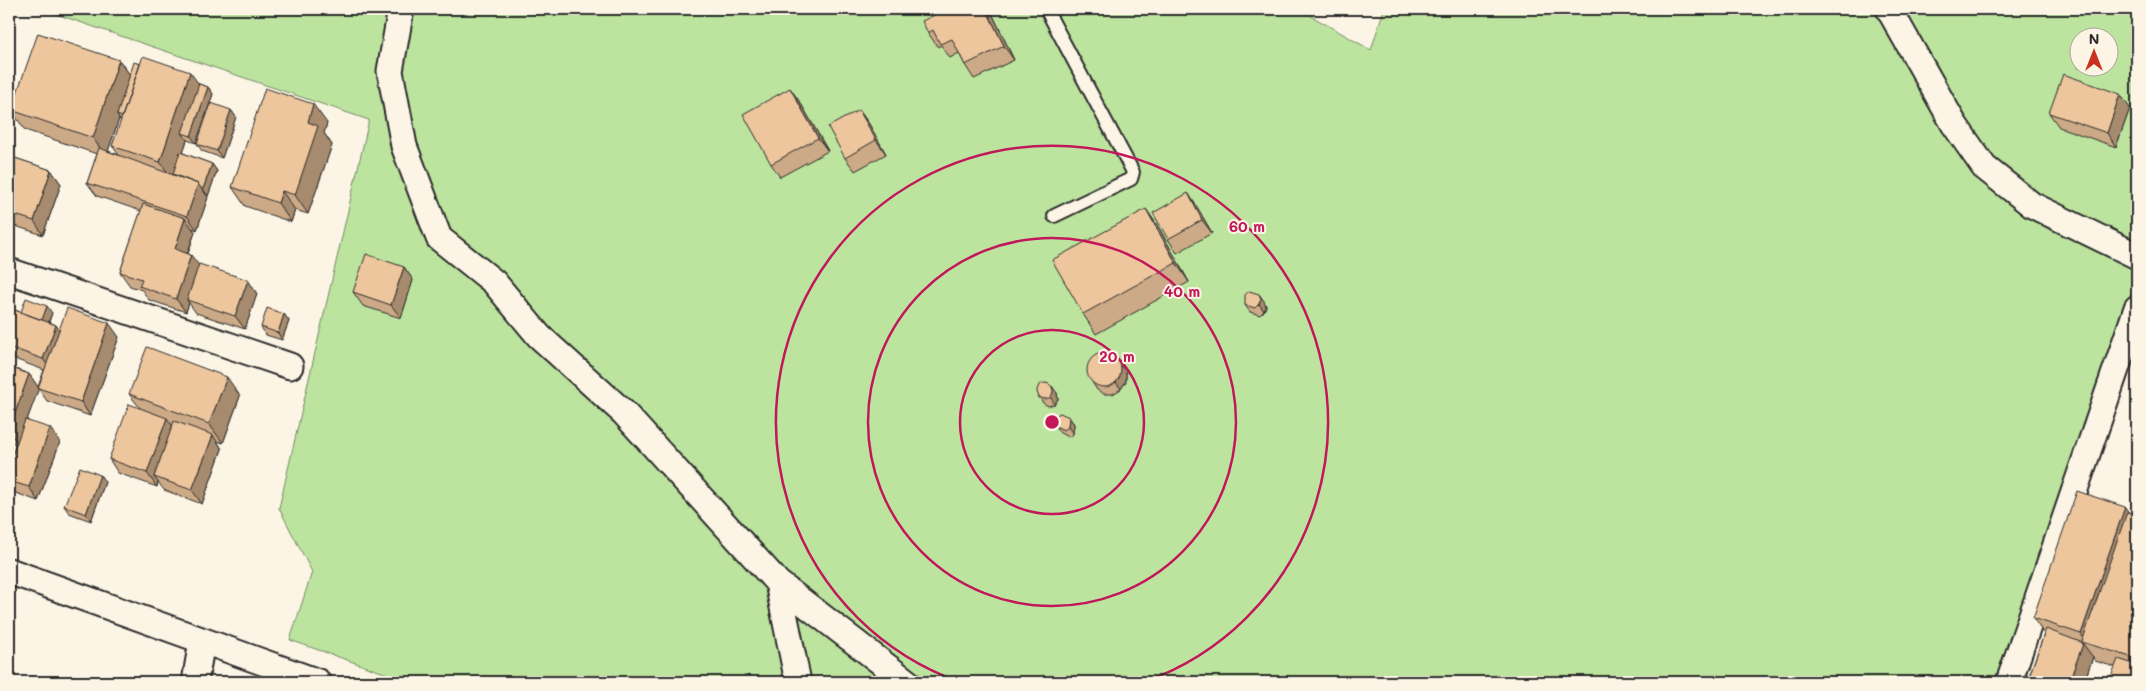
<svg xmlns="http://www.w3.org/2000/svg" width="2146" height="691" font-family="Mali,sans-serif">
<style>
.green{fill:#bce49f;stroke:#748865;fill-rule:evenodd}
.lines{fill:none;stroke-linecap:round;stroke-linejoin:round}
.service-casing{stroke:#2b2b2b;stroke-width:16}
.minor-casing{stroke:#2b2b2b;stroke-width:29}
.service{stroke:#fcf5e5;stroke-width:12}
.minor{stroke:#fcf5e5;stroke-width:25}
.wall{fill:#ccaa87;stroke:#2b2b2b;fill-rule:evenodd}
.shaded-wall{fill:#a68b6e;stroke:#2b2b2b}
.building{fill:#edc69d;stroke:#2b2b2b}
.ring{fill:none;stroke:#c2185b;stroke-width:2.5}
.centre{fill:#c2185b;stroke:#fcf5e5;stroke-width:2.5}
.ring-label{font-size:15px;text-anchor:middle;font-weight:bold;fill:#c2185b;stroke:#fcf5e5;stroke-width:4;stroke-linejoin:round;paint-order:stroke}
</style>
<rect width="100%" height="100%" fill="#fcf5e5"/>
<filter id="ink" filterUnits="userSpaceOnUse"><feTurbulence type="fractalNoise" baseFrequency=".02" numOctaves="2"/><feDisplacementMap in="SourceGraphic" scale="10" xChannelSelector="R" yChannelSelector="G"/><feConvolveMatrix kernelMatrix="1 2 1 2 8 2 1 2 1" color-interpolation-filters="sRGB"/></filter>
<g filter="url(#ink)">
<!-- green -->
<path class="green" d="M41 9H1299L1371 50 1384 9H2137V287L1999 682H410L290 640 312 572 279 508 369 120ZM2078 38H2108V68H2078Z"/>
<g class="lines">
<defs>
<path id="service" d="M1046 9 1133 172 1131 179 1054 216"/>
<path id="minor" d="M401 9 390 71 404 146 439 238 494 282 539 336 624 413 778 583 907 682
M1889 9 1954 124 1984 167 2032 205 2137 256
M9 271 290 366
M9 571 318 682
M778 583 798 682
M195 682 202 641
M2009 682 2137 308"/>
</defs>
<!-- service casing -->
<use href="#service" class="service-casing"/>
<!-- minor casing -->
<use href="#minor" class="minor-casing"/>
<!-- service -->
<use href="#service" class="service"/>
<!-- minor -->
<use href="#minor" class="minor"/>
</g>
<!-- wall -->
<path class="wall" d="M947 9H990L1014 60 974 79 965 65 959 53 950 58 941 45 938 47 928 33Z
M119 60 130 75 199 84 208 87 213 94 196 143 187 140 183 153 212 164 217 171 208 196H207L208 197 197 230 192 228 195 232 188 254 198 265 248 280 257 294 245 329 196 313 189 303 186 312 149 300 142 290 130 286 120 272 141 211 97 196 87 183 97 154 25 130 11 110ZM119 119 121 121 112 146 119 155 108 151Z
M800 102 828 151 780 177 771 164Z
M2130 108 2116 147 2059 127 2049 113Z
M231 110 236 117 222 158 202 151 197 144Z
M859 110 869 124 886 154 855 171 845 158Z
M327 123 324 133 332 145 308 214 295 210 291 222 245 206 232 187Z
M9 156 51 170 61 184 43 235 9 224Z
M1188 193 1197 207 1212 233 1177 253 1168 239Z
M1146 209 1159 228 1189 282 1096 334 1083 314Z
M404 267 413 280 401 318 363 306 353 292Z
M9 295 13 302 11 309 21 312 52 313 49 322 56 325 59 330 119 337 90 416 47 401 38 388 27 420 60 442 38 501 13 492 9 486V464L16 444 9 441V367L29 374 38 387 44 370 9 357Z
M1264 301 1266 306 1264 311 1260 315 1250 312 1245 305Z
M284 314 289 321 282 340 266 335 261 327Z
M1121 365 1126 372V381L1121 389 1113 394H1104L1097 390 1092 382Z
M1057 393 1058 399 1055 404 1048 406 1043 403 1038 396Z
M129 394 240 396 223 443 217 441 222 449 202 504 164 490 158 482 157 487 118 473 109 459 140 408Z
M1069 417 1074 424 1073 434 1069 437 1060 433 1055 426Z
M100 475 105 482 91 521 69 513 64 506Z
M2125 507 2128 512 2137 515V682L2115 667 2095 661 2093 657 2084 682H2027L2044 634 2033 618Z"/>
<!-- shaded-wall -->
<path class="shaded-wall" d="M986 9H990L1014 60 1004 46Z
M119 60 133 79 117 115 119 119 106 157 93 138Z
M190 72 204 91 182 133 187 140 174 179 172 178 160 162Z
M208 87 213 94 196 143 191 136Z
M790 88 800 102 828 151 818 138Z
M2120 94 2130 108 2116 147 2107 133Z
M313 104 327 123 324 133 332 145 308 214 295 195 308 122Z
M231 110 236 117 222 158 217 151Z
M859 110 869 124 886 154 876 140Z
M212 164 217 171 208 196 203 189Z
M51 170 61 184 43 235 34 221Z
M198 184 208 197 197 230 187 216Z
M282 191 295 210 291 222 278 203Z
M1188 193 1197 207 1212 233 1202 220Z
M1146 209 1159 228 1189 282 1176 263Z
M185 218 195 232 184 263 175 249Z
M191 255 201 268 187 300 189 303 186 312 176 299Z
M404 267 413 280 401 318 391 305Z
M248 280 257 294 245 329 235 316Z
M1259 294 1264 301 1266 306 1264 311 1259 304Z
M9 295 13 302 9 315Z
M47 306 52 313 45 331 40 324Z
M284 314 289 321 282 340 278 333Z
M109 323 119 337 90 416 81 402Z
M56 325 65 338 53 373 43 359Z
M1116 358 1126 372V381L1121 389 1116 382Z
M29 374 39 388 18 444 9 431V430Z
M227 377 240 396 223 443 209 424Z
M1052 386 1057 393 1058 399 1055 404 1050 397Z
M1069 417 1074 424 1073 434 1068 427Z
M167 418 176 431 154 477 158 482 157 487 147 473Z
M50 428 60 442 38 501 29 487Z
M213 435 222 449 202 504 192 490Z
M100 475 105 482 91 521 86 514Z
M2125 507 2137 525 2087 643 2081 634Z
M2083 644 2093 657 2084 682H2069Z"/>
<!-- building -->
<path class="building" d="M947 9H986L1004 46 965 65 952 39 940 44 933 30 928 33 922 21Z
M38 33 119 60 93 138 11 110Z
M143 56 190 72 160 162 112 146Z
M134 62 140 64 122 117 117 115Z
M2063 74 2120 94 2107 133 2049 113Z
M199 84 208 87 191 136 182 133Z
M265 88 313 104 308 122 318 126 295 195 282 191 278 203 232 187Z
M790 88 818 138 771 164 743 114Z
M211 103 231 110 217 151 197 144Z
M859 110 876 140 845 158 828 127Z
M99 148 198 184 187 216 87 183Z
M180 152 212 164 203 189H202L198 184 173 174Z
M9 156 51 170 34 221 9 213Z
M1188 193 1202 220 1168 239 1153 213Z
M143 204 185 218 175 249 191 255 176 299 139 286 142 279 120 272Z
M1146 209 1176 263 1083 314 1052 260Z
M366 254 404 267 391 305 353 292Z
M199 264 248 280 235 316 187 300Z
M1249 291 1259 294 1261 299 1259 304 1255 308 1245 305V295Z
M26 298 47 306 42 320 21 312Z
M9 308 56 325 43 359 9 347Z
M67 308 109 323 81 402 38 388Z
M267 308 284 314 278 333 261 327Z
M147 347 227 377 209 424 129 394Z
M1087 370a17 17 0 1 1 34 0a17 17 0 1 1-34 0Z
M9 367 29 374 9 430Z
M1037 391a8 8 0 1 1 16 0a8 8 0 1 1-16 0Z
M129 404 167 418 147 473 109 459Z
M1060 413 1069 417 1068 427 1064 430 1055 426V416Z
M25 420 50 428 29 487 9 481V464Z
M174 421 213 435 192 490 154 477Z
M80 467 100 475 86 514 64 506Z
M2077 491 2125 507 2081 634 2033 618Z
M2127 512 2137 515V589L2136 593H2137V659L2082 642Z
M2046 629 2083 643V644L2069 682H2027Z
M2118 659 2137 665V682H2109Z"/>
</g>
<!-- distance rings -->
<g class="ring">
<circle cx="1052" cy="422" r="92"/>
<circle cx="1052" cy="422" r="184"/>
<path d="M960 682A276 276 0 1 1 1144 682"/>
</g>
<circle cx="1052" cy="422" r="8" class="centre"/>
<g class="ring-label">
<text x="1247" y="232">60 m</text>
<text x="1182" y="297">40 m</text>
<text x="1117" y="362">20 m</text>
</g>
<!-- margin -->
<rect width="2146" height="691" fill="none" stroke="#fcf5e5" stroke-width="30"/>
<rect x="15" y="15" width="2116" height="661" fill="none" stroke="#2b2b2b" stroke-width="2" filter="url(#ink)"/>
<!-- north arrow -->
<g transform="translate(2094 52)"><circle r="24" fill="#fcf5e5" stroke="#a8a49b"/>
<path d="M0-4L9 19L0 12L-9 19Z" fill="#c8321e"/>
<text y="-8" font-size="14" font-weight="bold" text-anchor="middle" fill="#2b2b2b">N</text>
</g>
</svg>
